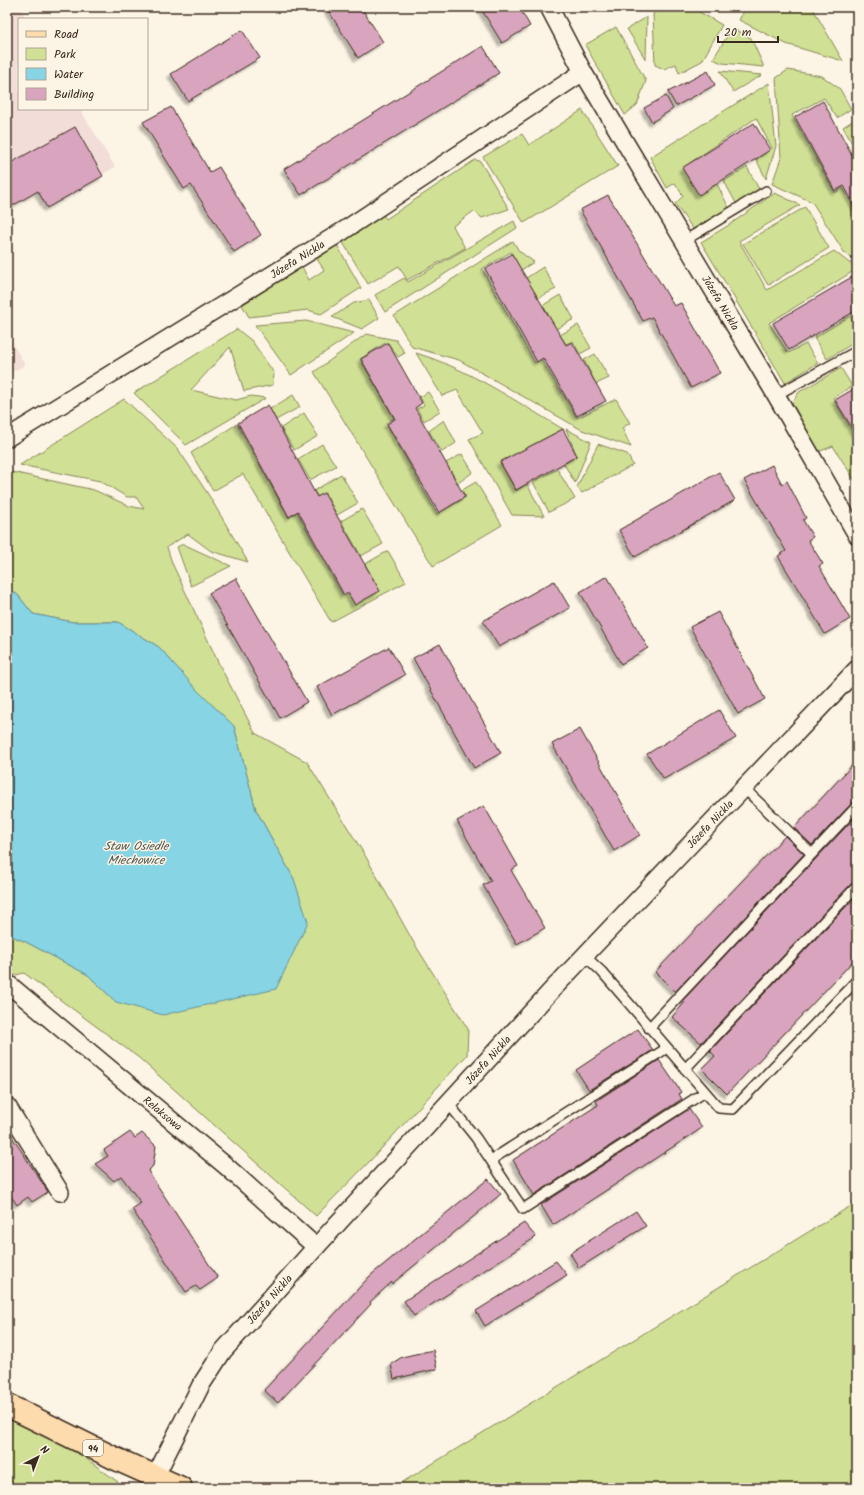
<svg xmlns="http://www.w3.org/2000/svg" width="864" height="1495" font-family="Kalam,sans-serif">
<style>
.built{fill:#f2ddd9}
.green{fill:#d0e094;stroke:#868559}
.water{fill:#86d4e4;stroke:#689095}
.building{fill:#d9a4bd;stroke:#3b2a1e;filter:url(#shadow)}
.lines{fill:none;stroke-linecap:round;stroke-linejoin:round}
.service-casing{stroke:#3b2a1e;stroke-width:12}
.minor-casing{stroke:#3b2a1e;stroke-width:20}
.primary-casing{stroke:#3b2a1e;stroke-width:25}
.service{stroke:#fcf5e5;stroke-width:9}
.minor{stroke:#fcf5e5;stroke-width:17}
.primary{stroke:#fedbac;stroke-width:22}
.labels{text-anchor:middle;stroke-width:3;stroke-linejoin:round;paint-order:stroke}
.shield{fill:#fcf5e5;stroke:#75675a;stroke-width:1}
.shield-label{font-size:10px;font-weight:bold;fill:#3b2a1e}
.street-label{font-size:11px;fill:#3b2a1e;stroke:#fcf5e5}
.water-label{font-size:12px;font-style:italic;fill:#4e5450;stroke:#fcf5e5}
</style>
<defs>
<filter id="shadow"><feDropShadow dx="-3.5" dy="3.5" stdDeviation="1" flood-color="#0004"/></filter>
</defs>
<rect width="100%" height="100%" fill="#fcf5e5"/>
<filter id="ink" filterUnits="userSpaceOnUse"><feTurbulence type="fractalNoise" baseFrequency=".025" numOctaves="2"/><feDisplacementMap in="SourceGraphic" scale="8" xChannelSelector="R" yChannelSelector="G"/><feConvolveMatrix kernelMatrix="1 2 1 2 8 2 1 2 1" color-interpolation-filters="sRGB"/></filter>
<g filter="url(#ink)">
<!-- built -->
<path class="built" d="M7 7H19L27 19H19V109H80L115 167 47 208 39 194 31 189 7 209Z
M7 334 25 365 7 375Z"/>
<!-- green -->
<path class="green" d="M663 7H691L722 25 702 61 679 73 676 64 664 69 655 65 653 14Z
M746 7H812L843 61 786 44 739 20Z
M647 17 646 60 627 29Z
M616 27 646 81 637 105 625 115 585 45Z
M732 28 751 38 764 67 722 63 713 59Z
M788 70 822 76 840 89 851 109 837 118 824 98 792 115 835 193 843 188 857 213V263L844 252 812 202 772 184 781 158 776 78Z
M720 71 762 75 733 92Z
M769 83 776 146 766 179 756 159 772 148 756 118 684 167 700 194 717 184 729 208 693 229 675 204 683 196 675 183 667 188 650 157Z
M582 110 618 166 524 223 483 157 522 134 529 145Z
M857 118V146L854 147 843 127Z
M475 160 480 161 509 209 482 218 474 211 453 226 465 248 407 280 399 266 368 284 342 241 382 213 386 219Z
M747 167 760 191 737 205 724 181Z
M775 193 800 205 739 241 767 290 834 251 857 269 769 323 788 353 806 344 818 363 785 383 701 242 729 225Z
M805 207 829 248 768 285 743 244Z
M514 221 517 228 385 312 375 295 404 278 408 282Z
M513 241 519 251 534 262 521 270 511 252 482 269 535 363 541 359 577 418 616 399 630 423 622 428 631 447 582 430 459 360 412 347 394 316Z
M337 245 361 288 321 314 308 310 249 317 242 305 302 267 309 280 324 270 317 259Z
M543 267 556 289 538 298 526 278Z
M560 295 574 319 556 329 542 306Z
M369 300 379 318 362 329 332 317 354 303Z
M850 316 857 329V341L827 359 814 338Z
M306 321 354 333 291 375 255 325Z
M578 325 591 348 580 354 573 341 566 344 560 335Z
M237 329 252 341 274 373 273 385 244 391 230 347 191 390 236 400 251 396 266 398 186 445 134 393Z
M366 334 396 340 405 353 398 357 387 342 360 359 394 418 386 423 437 514 466 497 462 490 476 482 502 525 433 566 314 372Z
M416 353C469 369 515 401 563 429L500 462 516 491 527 484 544 516 512 515 469 439 483 433 457 390 442 396Z
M595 354 609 378 596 384 584 360Z
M841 368 852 386 833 398 851 429 857 425V484L833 446 818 452 792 403 799 392Z
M428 392 440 411 424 421 417 409 424 405 420 397Z
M293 395 300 407 276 420 270 409Z
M124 399 178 449 208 494 248 562 211 551 188 534 167 547 172 563 219 664 255 733 307 762 366 857 414 943 468 1029 467 1055 370 1161 316 1216 139 1058 24 973 12 976 7 971V934L26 942 88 975 116 1002 294 879 256 810 234 726 197 691 159 647 118 622H73L33 614 17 594 7 589V471L94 490 129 506 144 509 136 497H127L100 481 20 465Z
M304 413 318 436 294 450 281 428Z
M444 420 456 443 442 452 429 431Z
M237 424 289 518 297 512 343 596 374 580 365 564 388 551 406 582 331 622 243 474 213 491 191 453Z
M566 429 591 442 575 483 564 464 577 456Z
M322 444 336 466 310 480 298 459Z
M598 444 627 454 633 465 582 493 577 487Z
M462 454 473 472 458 483 446 463Z
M557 469 575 499 549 512 533 482Z
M341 474 358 503 337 515 325 493 318 497 314 491Z
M362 509 383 544 361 556 341 521Z
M183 544 231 566 191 586 177 547Z
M857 1202V1488H393Z
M7 1418 76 1451 126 1488H7Z"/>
<!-- water -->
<path class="water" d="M7 589 17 594 33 614 73 622H118L159 647 197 690 234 726 256 810 294 879 308 922 276 989 163 1015 116 1002 88 975 26 942 7 934Z"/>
<!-- building -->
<path class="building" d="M326 7H361L383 42 358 58Z
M480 7H519L530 26 502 43Z
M242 30 260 58 188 101 171 74Z
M483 46 499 73 301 195 284 169Z
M708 71 715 85 676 106 668 92Z
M666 96 673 109 652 122 644 108Z
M823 101 857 164V210L844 186 835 191 795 117Z
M171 107 210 172 219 167 261 235 234 252 191 185 184 189 143 122Z
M754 123 770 150 699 195 682 168Z
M75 127 103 176 47 208 38 191 7 209V165Z
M608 195 674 306 681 303 720 373 691 388 652 317 643 321 580 210Z
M512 254 566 345 572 342 606 401 577 416 543 358 537 362 485 269Z
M857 274V310L789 350 773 323Z
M388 343 422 403 415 408 465 497 439 513 387 424 395 419 361 359Z
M857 387V436L835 400Z
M268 405 317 497 324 493 380 591 355 605 348 593 344 595 298 511 289 517 238 423Z
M563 429 577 456 516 490 500 462Z
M772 465 782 484 787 481 806 518 803 520 813 537 808 540 823 564 819 566 850 619 825 634 778 556 786 551 744 480Z
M719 472 735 500 635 557 619 530Z
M607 576 648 648 621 664 580 592Z
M236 578 307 702 280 718 209 593Z
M554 581 570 608 499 647 483 621Z
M718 612 765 699 738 714 690 627Z
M440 644 501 753 474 768 413 658Z
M389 647 405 675 332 715 317 687Z
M719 710 736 738 664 779 647 754Z
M580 729 640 835 614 851 552 744Z
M857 760V800L853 802 812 845 794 828Z
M484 806 518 866 511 870 545 928 517 944 483 885 491 881 457 821Z
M857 815V880L853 882 701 1043 672 1017 685 1002 683 1000Z
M785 836 804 854 675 992 655 972Z
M857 895V957L727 1094 702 1069 715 1056 710 1051Z
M638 1029 653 1050 589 1090 576 1070Z
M659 1060 681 1092 679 1094 682 1099 534 1195 513 1160 598 1105 596 1101Z
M689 1109 702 1128 553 1225 541 1205Z
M7 1129 48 1192 32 1202 28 1197 17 1205 7 1190Z
M130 1132 135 1138 142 1133 156 1146 153 1166 148 1171 218 1278 200 1290 196 1286 186 1292 132 1209 141 1203 121 1176 114 1181 95 1164 108 1156 104 1150Z
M488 1179 501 1194 392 1284V1282L370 1302 371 1304 278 1403 264 1390 371 1275Z
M636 1211 646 1226 579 1268 570 1253Z
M524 1223 536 1237 414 1316 404 1301Z
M556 1261 567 1275 485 1326 476 1311Z
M433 1350 437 1369 394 1379 391 1364 402 1357Z"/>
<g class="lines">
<defs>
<path id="service" d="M684 241 766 191
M776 395 857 351
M744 788 812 854
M585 956 602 972 719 1108 733 1109 857 980
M649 1028 857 806
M685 1069 857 886
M448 1103 476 1138 523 1209 705 1092
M491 1160 667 1048"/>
<g id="minor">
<path id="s1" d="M549 7 583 72 776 395 857 535"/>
<path id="s2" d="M7 438 343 231 583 72"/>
<path id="s3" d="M7 983 226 1166 316 1247"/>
<path d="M7 1106 60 1192"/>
<path id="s4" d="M155 1477 201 1385 223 1351 316 1247 550 992 857 669"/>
</g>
<path id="primary" d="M7 1405 114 1458 181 1488"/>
</defs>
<!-- service casing -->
<use href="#service" class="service-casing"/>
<!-- minor casing -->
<use href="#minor" class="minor-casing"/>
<!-- primary casing -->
<use href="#primary" class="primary-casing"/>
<!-- service -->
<use href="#service" class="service"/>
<!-- minor -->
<use href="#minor" class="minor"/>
<!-- primary -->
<use href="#primary" class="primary"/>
</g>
</g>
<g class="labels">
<!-- shield labels -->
<rect class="shield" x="83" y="1440" width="20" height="16" rx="3"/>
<g class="shield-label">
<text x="93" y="1452">94</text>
</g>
<!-- street labels -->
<g class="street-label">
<text dy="4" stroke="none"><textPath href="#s2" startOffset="341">Józefa Nickla</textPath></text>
<text dy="4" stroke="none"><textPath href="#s1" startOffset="342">Józefa Nickla</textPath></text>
<text dy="4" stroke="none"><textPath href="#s4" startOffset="861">Józefa Nickla</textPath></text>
<text dy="4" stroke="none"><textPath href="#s4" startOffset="537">Józefa Nickla</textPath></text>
<text dy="4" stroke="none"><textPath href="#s3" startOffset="203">Relaksowa</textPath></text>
<text dy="4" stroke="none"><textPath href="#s4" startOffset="213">Józefa Nickla</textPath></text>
</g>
<!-- water labels -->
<g class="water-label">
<text x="136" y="850">Staw Osiedle<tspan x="136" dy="14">Miechowice</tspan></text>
</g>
</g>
<!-- margin -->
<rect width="864" height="1495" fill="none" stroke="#fcf5e5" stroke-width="24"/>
<rect x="12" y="12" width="840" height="1471" fill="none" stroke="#3b2a1e" stroke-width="1.5" filter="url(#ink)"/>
<!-- legend -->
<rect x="18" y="18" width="130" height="92" fill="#fcf5e5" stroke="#afa495"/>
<rect x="26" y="31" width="20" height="6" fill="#fedbac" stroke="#afa495"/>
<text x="54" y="38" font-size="12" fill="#3b2a1e">Road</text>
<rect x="26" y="48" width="20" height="12" fill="#d0e094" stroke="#afa495"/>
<text x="54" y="58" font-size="12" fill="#3b2a1e">Park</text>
<rect x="26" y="68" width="20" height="12" fill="#86d4e4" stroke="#afa495"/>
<text x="54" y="78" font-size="12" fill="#3b2a1e">Water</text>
<rect x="26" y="88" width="20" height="12" fill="#d9a4bd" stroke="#afa495"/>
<text x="54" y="98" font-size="12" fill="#3b2a1e">Building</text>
<!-- north arrow -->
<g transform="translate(38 1457) rotate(42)" stroke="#fcf5e5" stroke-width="3" paint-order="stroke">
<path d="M0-3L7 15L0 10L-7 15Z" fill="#3b2a1e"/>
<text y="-6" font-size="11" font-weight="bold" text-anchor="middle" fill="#3b2a1e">N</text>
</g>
<!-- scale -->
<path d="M718 36v6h60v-6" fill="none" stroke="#3b2a1e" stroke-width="2"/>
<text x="724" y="36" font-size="12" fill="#3b2a1e" stroke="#fcf5e5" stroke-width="3" paint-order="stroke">20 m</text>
</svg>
